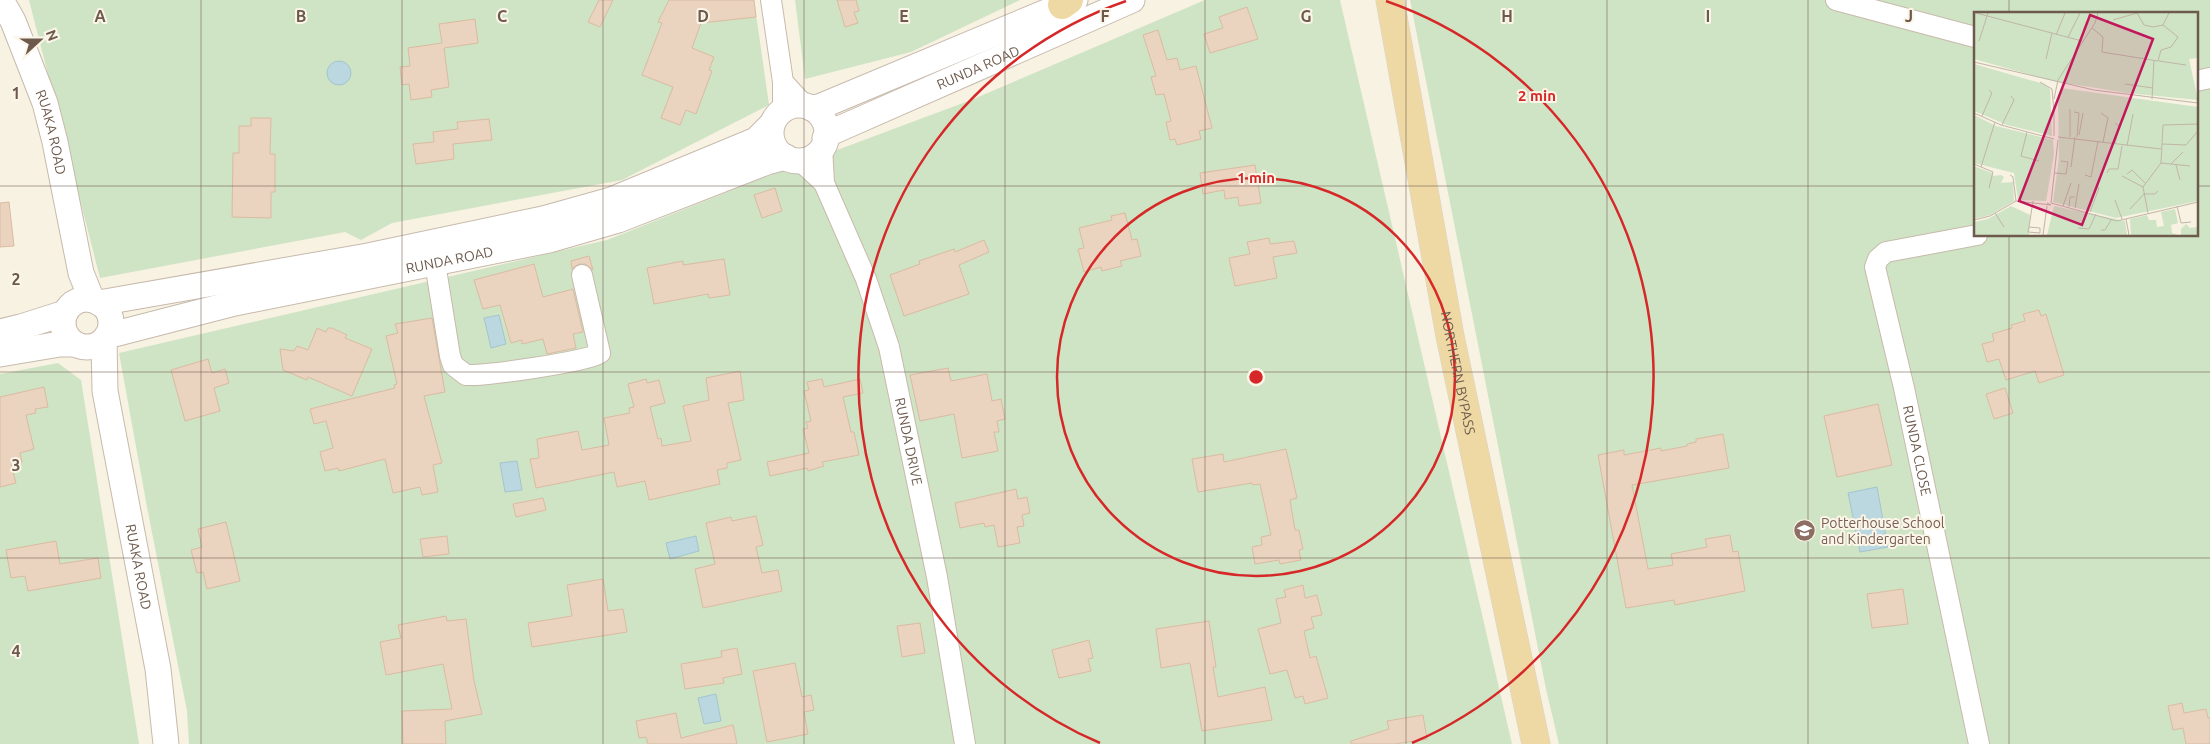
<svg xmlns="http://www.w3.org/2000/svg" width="2210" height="744" font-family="Ubuntu,sans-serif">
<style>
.green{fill:#cfe4c4;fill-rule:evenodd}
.water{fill:#bbd7df;stroke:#a3c5cf}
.building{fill:#ead3bf;stroke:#dabba2}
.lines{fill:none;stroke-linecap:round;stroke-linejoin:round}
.minor-casing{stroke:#c7baac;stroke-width:22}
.tertiary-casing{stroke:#c7baac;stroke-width:27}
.primary-casing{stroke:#d9d4d1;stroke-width:29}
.minor{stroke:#fff;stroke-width:20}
.tertiary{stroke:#fff;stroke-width:25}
.primary{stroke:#eed8a4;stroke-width:28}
.grid{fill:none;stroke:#6d5a4d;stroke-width:1;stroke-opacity:0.55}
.ring{fill:none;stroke:#d62828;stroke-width:2.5}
.labels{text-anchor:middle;stroke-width:4;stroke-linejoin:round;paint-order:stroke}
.street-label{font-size:14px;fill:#6d5a4d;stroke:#fcf6e9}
.education-label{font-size:14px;fill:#785e54;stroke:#fcf6e9;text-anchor:start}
.inset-road{fill:none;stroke:#c0b5a7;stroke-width:1}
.view{fill:#c2185b;fill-opacity:0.15;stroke:#c2185b;stroke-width:2.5}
.inset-edge{fill:none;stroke:#6d5a4d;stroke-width:2.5}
.grid-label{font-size:16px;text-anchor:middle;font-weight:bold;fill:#6d5a4d;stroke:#fcf6e9;stroke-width:4;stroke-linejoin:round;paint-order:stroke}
.centre{fill:#d62828;stroke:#fcf6e9;stroke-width:2.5}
.ring-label{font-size:15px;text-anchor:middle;font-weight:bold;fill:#d62828;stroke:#fcf6e9;stroke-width:4;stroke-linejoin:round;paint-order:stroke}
</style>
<rect width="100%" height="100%" fill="#f8f2e3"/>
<!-- green -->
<path class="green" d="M29 0H754L769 105 622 180 392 223 361 240 345 232 100 278Z
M795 0H1020L911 52 805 79Z
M1205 0H1340L1512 744H189L187 711 147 507 119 353 607 240 773 174 971 100Z
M1410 0H2210V744H1559L1546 689ZM1975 14H2196V235H1975Z
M58 363 81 380 139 744H0V374Z"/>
<!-- water -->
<path class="water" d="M327 73a12 12 0 1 1 24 0a12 12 0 1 1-24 0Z
M499 315 506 344 491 348 484 318Z
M517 461 522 490 505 492 500 463Z
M1877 487 1888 547 1860 552 1848 493Z
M696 536 699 551 670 559 666 543Z
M716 694 721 721 704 724 698 698Z"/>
<!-- building -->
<path class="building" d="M599 0H613L600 27 588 22Z
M669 0H754L756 17 701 23 692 48 714 57 709 70 712 71 696 114 686 110 680 125 661 118 673 87 642 75 662 23 658 22Z
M837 0H856L859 11 854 12 858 23 845 27Z
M1247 7 1258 39 1210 53 1204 34 1223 28 1219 17Z
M475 19 478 43 444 48 449 87 431 90 432 97 411 100 409 84 402 85 400 67 410 66 408 48 442 43 439 24Z
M1158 30 1167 60 1177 58 1180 70 1196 66 1212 128 1199 131 1201 139 1177 145 1175 139 1170 140 1166 122 1171 121 1164 94 1156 95 1151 77 1156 76 1143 35Z
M251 118H271L270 154H275V192H271V218L232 217 233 153H239V126H251Z
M489 119 492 140 453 144 454 159 416 164 413 144 434 142 433 132 458 129 457 122Z
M1255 165 1261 203 1239 206 1238 197 1225 199 1224 190 1203 194 1200 173Z
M775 188 782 211 762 218 754 195Z
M9 202 14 246 0 247V203Z
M1125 213 1132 240 1137 239 1141 256 1120 261 1122 266 1102 271 1101 267 1084 272 1078 249 1084 248 1079 228 1112 220 1111 216Z
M1269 238 1270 244 1294 241 1297 253 1273 257 1277 278 1235 286 1229 258 1250 254 1247 242Z
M984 240 989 252 959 265 969 294 904 316 890 275 920 264 919 261 954 249 955 252Z
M589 256 593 270 585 264H579L572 269 571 261Z
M724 259 730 295 709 298 708 294 654 304 647 268 683 261V265Z
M534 264 543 297 573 289 583 332 573 334 576 348 547 354 543 339 522 344V340L511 343 500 305 483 309 474 280Z
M2039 310 2041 316 2046 314 2064 375 2039 383 2035 371 2006 380 1999 359 1987 362 1982 344 1994 341 1992 334 2012 328 2011 325 2025 321 2023 314Z
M432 318 445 392 424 396 442 463 433 465 438 492 422 495 420 487 393 493 385 459 339 471 338 468 325 471 320 452 333 448 326 421 314 424 310 409 395 388 394 385 397 384 386 336 398 333 395 324Z
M317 328 326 332 328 328H332L347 335 345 338 372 349 352 396 308 377 307 380 283 370 280 349 294 351 297 346 308 350Z
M208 359 212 373 225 369 229 383 214 388 220 411 185 421 171 370Z
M948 368 951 381 987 374 992 401 1001 399 1005 419 997 421 999 432H994L998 451 962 458 954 414 920 421 910 375Z
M740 371 744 400 728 403 741 460 727 463V468L717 470 720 484 649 500 645 481 617 487 614 472 536 488 530 459 539 458 537 439 578 431 582 450 609 445 604 418 630 413 629 408 634 407 628 384 646 379 647 383 659 380 665 403 650 407 658 439 661 438 662 446 691 441 683 406 709 400 706 378Z
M822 379 824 387 860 379 863 393 843 397 851 432H854L859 455 822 462 824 466 808 471 807 468 770 476 767 462 809 453 803 429 808 428 806 422 811 421 804 391 809 390 807 382Z
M44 387 48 407 35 409 36 413 26 415 34 449 20 453 22 462 11 465 16 483 0 487V397Z
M2005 388 2013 413 1994 419 1986 394Z
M1878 404 1892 465 1837 477 1824 416Z
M1723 434 1729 468 1632 485 1648 569 1673 565 1671 554 1707 547 1705 539 1730 535 1733 552 1738 551 1745 591 1675 605 1674 600 1626 608 1598 455 1624 450V455L1661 448V451L1687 446V444L1696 442V439Z
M1286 449 1297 498 1290 500 1295 530H1299L1303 549 1299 550 1301 560 1280 564 1279 560 1255 564 1252 547 1262 545 1261 537 1271 535 1260 484 1253 485 1252 483 1198 492 1192 459 1223 454 1224 462Z
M1016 489 1018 499 1027 497 1030 513 1022 515 1024 526 1017 527 1020 543 998 547 994 525 985 527 984 523 960 528 955 503Z
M543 498 546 510 516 517 513 504Z
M756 516 763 545 756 547 762 573 778 570 782 591 703 608 695 569 715 564 706 523 731 517 732 521Z
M226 522 240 581 207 589 203 572 197 573 191 550 202 547 198 529Z
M447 536 449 554 423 557 420 539Z
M56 541 60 564 98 558 101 578 28 591 25 576 11 578 6 550Z
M603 579 608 611 623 609 627 632 532 647 528 623 572 616 567 585Z
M1303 585 1305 598 1317 595 1322 615 1311 617 1314 628 1304 631 1310 658 1316 656 1328 698 1305 704 1303 696 1295 698 1287 670 1270 674 1258 629 1281 623 1276 599 1286 597 1284 590Z
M1903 589 1908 624 1872 628 1867 594Z
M446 616 447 621 466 619 474 681 482 714 445 721 446 744H403L402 711 452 709 443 664 386 675 380 642 401 638 398 625Z
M1209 621 1216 667H1213L1218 697 1265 687 1272 720 1202 731 1190 663 1161 668 1156 629Z
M920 623 925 653 902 657 897 626Z
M1089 640 1093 658 1088 659 1091 671 1059 678 1052 650Z
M737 648 742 674 723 678 724 683 685 689 681 664 722 657 721 651Z
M795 663 802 697 811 695 814 710 804 712 808 734 767 742 753 671Z
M2182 703 2184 713 2206 709 2208 718 2210 717V744H2186L2183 728 2173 730 2168 706Z
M676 713 681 738 733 725 737 744H648L646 737 639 738 636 721Z
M1423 715 1427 739 1395 744H1351V741L1389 729 1387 721Z"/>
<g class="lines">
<defs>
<g id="minor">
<path d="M771 0 783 82 804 105"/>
<path d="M1836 0 1975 37"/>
<path d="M2196 81 2210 78"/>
<path d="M783 110V82"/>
<path id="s1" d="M822 147 824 183 866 279 889 347 937 577 965 744"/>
<path d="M799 160 824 183"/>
<path id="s2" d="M1977 235 1886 252 1878 259 1875 267 1904 388 1979 744"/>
<path d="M435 263 450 356 453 365 466 375C484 376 588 362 600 353L582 275"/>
</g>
<g id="tertiary">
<path id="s3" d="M1 0 13 21 45 103 55 142 81 273 92 300"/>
<circle cx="799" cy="133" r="28"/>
<path d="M811 108 819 107 1075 0"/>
<path id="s4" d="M825 138 832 132 1132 0"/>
<circle cx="87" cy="323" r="24"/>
<path d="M99 303 368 256 543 219 611 200 756 140 772 124"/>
<path d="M0 332 21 327 65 313"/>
<path id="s5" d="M107 336 235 303 549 240 618 220 767 162 786 157"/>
<path id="s6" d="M104 340 105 391 158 669 166 744"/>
<path d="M0 354 60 344H75"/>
</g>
<g id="primary">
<path id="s7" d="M1390 0 1450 336 1536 744"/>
<path d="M1062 5 1069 0"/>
</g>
</defs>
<!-- minor casing -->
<use href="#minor" class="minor-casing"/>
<!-- tertiary casing -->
<use href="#tertiary" class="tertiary-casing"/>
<!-- primary casing -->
<use href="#primary" class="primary-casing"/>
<!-- minor -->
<use href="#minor" class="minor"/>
<!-- tertiary -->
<use href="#tertiary" class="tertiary"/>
<!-- primary -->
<use href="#primary" class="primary"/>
</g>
<!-- grid -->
<path class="grid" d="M201 0V744M402 0V744M603 0V744M804 0V744M1005 0V744M1205 0V744M1406 0V744M1607 0V744M1808 0V744M2009 0V14M0 186H1975M2196 186H2210M2009 235V744M0 372H2210M0 558H2210"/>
<!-- distance rings -->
<g class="ring">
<circle cx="1256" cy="377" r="199"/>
<path d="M1100 743A398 398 0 0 1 1126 1M1386 1A398 398 0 0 1 1412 743"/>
</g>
<!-- icons -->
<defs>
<symbol id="school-disc" viewBox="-11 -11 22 22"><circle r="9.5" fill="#8d6e63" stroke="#fcf6e9"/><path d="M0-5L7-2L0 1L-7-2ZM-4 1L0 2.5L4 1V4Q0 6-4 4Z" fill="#fff"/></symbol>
</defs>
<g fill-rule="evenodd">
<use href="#school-disc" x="1792" y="518" width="25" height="25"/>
</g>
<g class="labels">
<!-- street labels -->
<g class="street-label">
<text dy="5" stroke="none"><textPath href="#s4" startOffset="169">RUNDA ROAD</textPath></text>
<text dy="5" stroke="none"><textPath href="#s3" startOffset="142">RUAKA ROAD</textPath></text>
<text dy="5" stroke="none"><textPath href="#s5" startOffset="351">RUNDA ROAD</textPath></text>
<text dy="5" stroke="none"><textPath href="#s7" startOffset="379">NORTHERN BYPASS</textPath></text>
<text dy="5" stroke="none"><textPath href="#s1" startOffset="309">RUNDA DRIVE</textPath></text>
<text dy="5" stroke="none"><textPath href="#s2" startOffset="300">RUNDA CLOSE</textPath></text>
<text dy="5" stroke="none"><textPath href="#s6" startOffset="230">RUAKA ROAD</textPath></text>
</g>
<!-- education labels -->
<g class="education-label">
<text x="1821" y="528">Potterhouse School<tspan x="1821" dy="16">and Kindergarten</tspan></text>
</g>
</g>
<!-- overview -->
<g transform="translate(1974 12)">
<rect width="224" height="224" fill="#f8f2e3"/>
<path d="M0 1H224V46L215 47 224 88 153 81 79 69 0 47ZM0 52 70 72 76 77 78 124 33 113 0 99ZM87 76 224 95V189L142 206 79 190 85 146 84 87ZM0 103 22 114 79 128 80 142 72 189 44 188 40 161 0 151ZM0 154 18 161 19 164 27 163 30 165 27 171 39 170 40 189 16 203 0 207ZM37 194 56 203 55 223H0V210L14 207ZM80 194 151 209 153 223H73ZM201 197 204 211 197 213 198 221 204 223H157L156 207 173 203 175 208H182L183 215 190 214 187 200ZM212 212 216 216 223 215 224 223H207V217Z" fill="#cfe4c4"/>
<path class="inset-road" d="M2 1 108 29M163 1 170 13 179 15 189 13 195 1M139 8 163 1M118 16 129 25 128 40 184 49 187 38 197 35 204 25 189 13M82 23 91 1M94 25 106 1M5 29 14 1M72 47 78 21M185 49 212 53M0 50 120 78 224 91M66 70 78 77 80 100M151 72 179 76M80 87 84 68 121 11 124 1M178 87 180 48M96 97V125M80 99V124M100 100 105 101 103 125M0 101 27 113 80 127M127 101 134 106 129 130M8 104 18 81 15 78M141 111 145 114 141 132M28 113 40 88 37 84M53 120 47 144 65 149M105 123 109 101M84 125 187 137M188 132 212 133 224 119M153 134 159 102M187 151 216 154M0 152 19 160 15 176M197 152 209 140M202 153 206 168M7 155 21 110M97 155 101 125M81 161 92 162 94 150 87 149M133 161 135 157H144L148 134M153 162 158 158 171 171M36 163 39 165 42 189M111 163 117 165 124 129M148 164 169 175M141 188 148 207M77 191 143 209 224 190M77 191 84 128M89 194 97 171M203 194 207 211 217 210M95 195 96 185H101M101 196 105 172M156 197 170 182H181L184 179M116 200 125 176 122 173M21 201 30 215M174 201 169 175 187 151 189 113 224 112M152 207 155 223M0 208 16 204 42 189 77 193 73 191M55 215 54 220 66 221V216L55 215 59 189M104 216 115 217 122 202M127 218H131L137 208M69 223 73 194"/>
<path class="view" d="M116 3 179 27 108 213 45 189Z"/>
<rect width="224" height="224" class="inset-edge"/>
</g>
<g class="grid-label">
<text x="100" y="22">A</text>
<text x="301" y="22">B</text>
<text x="502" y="22">C</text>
<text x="703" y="22">D</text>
<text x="904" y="22">E</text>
<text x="1105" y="22">F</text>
<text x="1306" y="22">G</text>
<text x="1507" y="22">H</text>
<text x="1708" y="22">I</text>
<text x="1909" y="22">J</text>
<text x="16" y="99">1</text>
<text x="16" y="285">2</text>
<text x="16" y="471">3</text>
<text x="16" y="657">4</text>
</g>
<circle cx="1256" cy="377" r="8" class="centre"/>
<g class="ring-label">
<text x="1537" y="101">2 min</text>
<text x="1256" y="183">1 min</text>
</g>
<!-- north arrow -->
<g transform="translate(40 40) rotate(69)" stroke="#fcf6e9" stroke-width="4" paint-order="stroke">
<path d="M0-4L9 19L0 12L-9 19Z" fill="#6d5a4d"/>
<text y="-8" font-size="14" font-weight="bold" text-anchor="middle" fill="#6d5a4d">N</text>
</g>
</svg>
